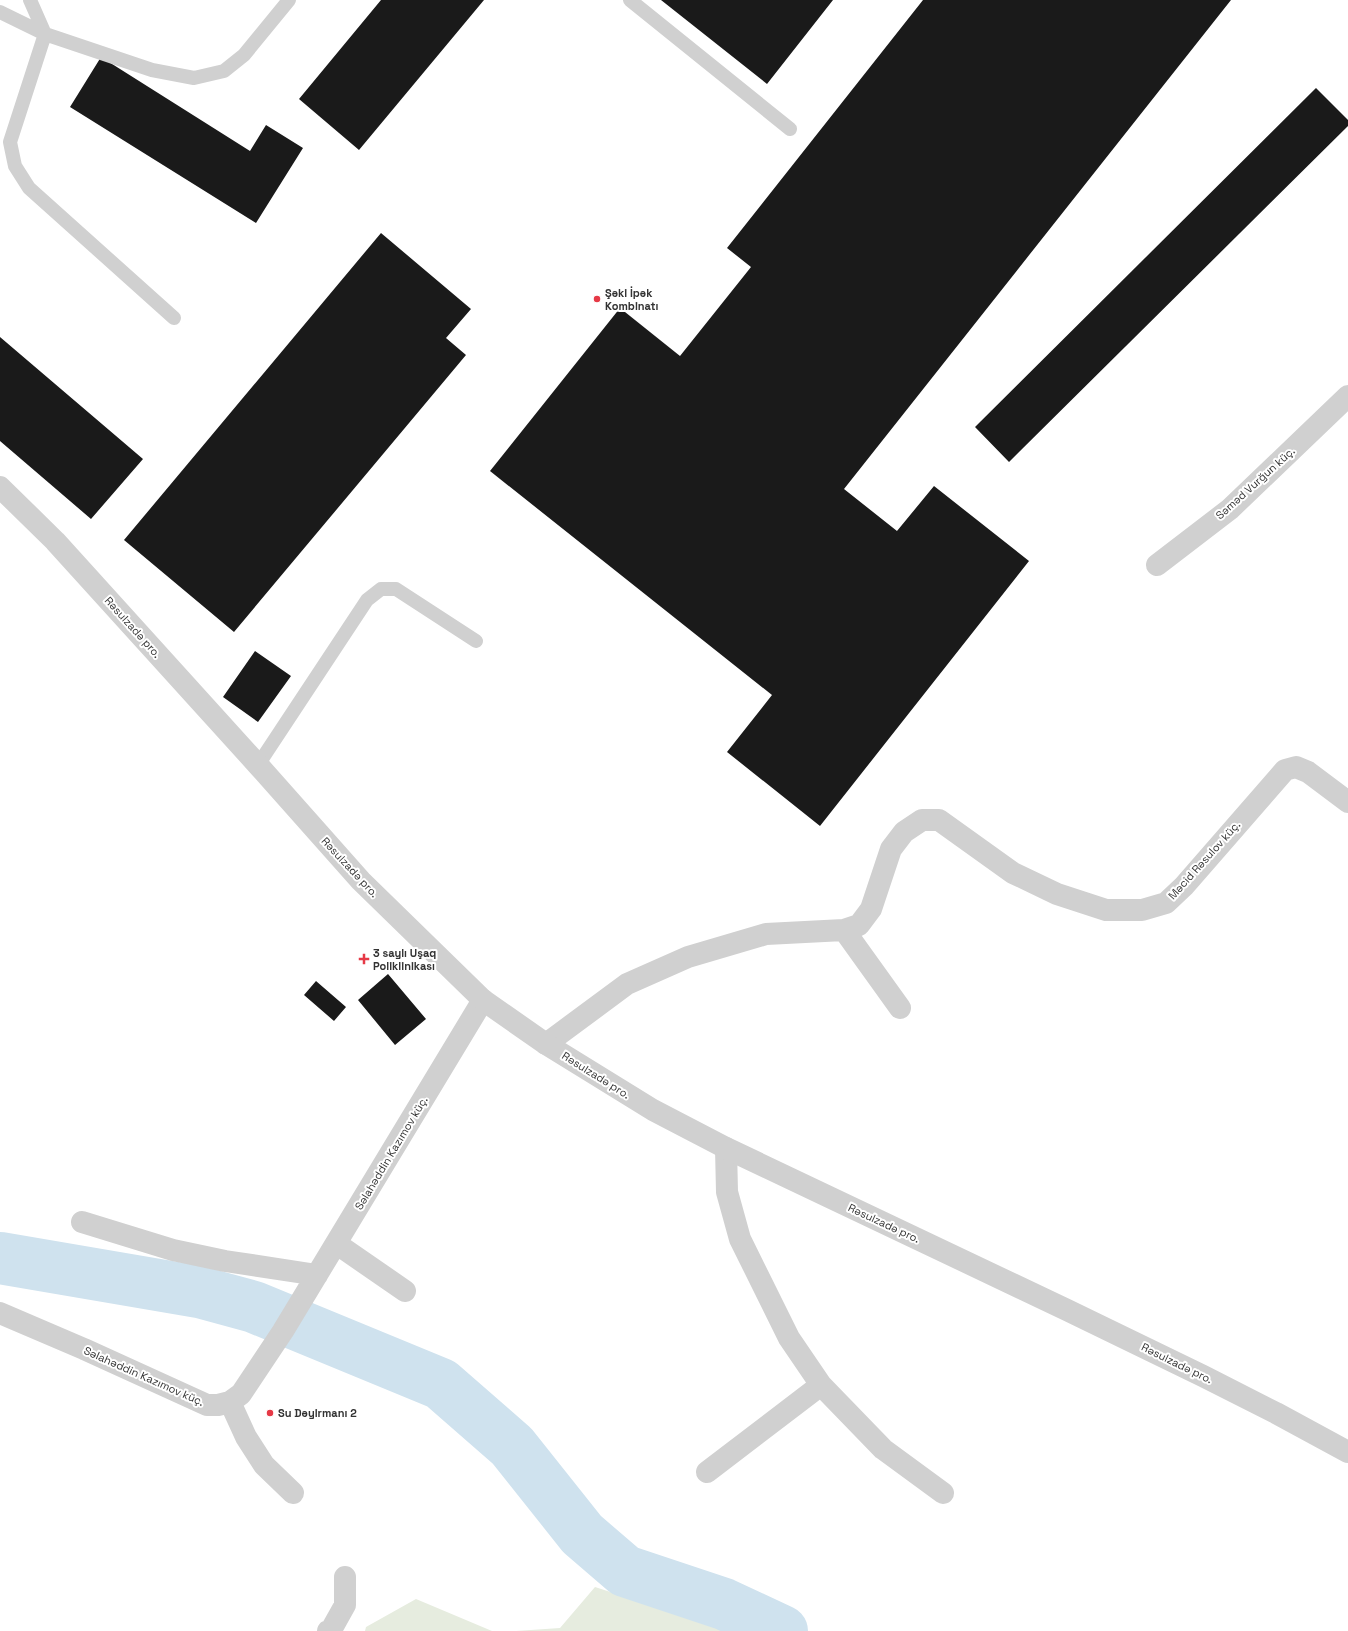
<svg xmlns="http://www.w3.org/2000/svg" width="1348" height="1631" font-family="'Space Grotesk',sans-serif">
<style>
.green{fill:#e6ecdf}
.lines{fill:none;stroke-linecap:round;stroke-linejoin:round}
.river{stroke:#cfe2ee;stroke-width:52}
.building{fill:#1a1a1a}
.service{stroke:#d0d0d0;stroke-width:14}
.minor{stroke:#d0d0d0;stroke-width:22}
.tertiary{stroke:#d0d0d0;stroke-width:22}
.poi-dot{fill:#e63946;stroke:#fff;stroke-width:1.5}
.labels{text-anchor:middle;stroke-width:4;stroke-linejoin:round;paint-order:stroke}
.poi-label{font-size:11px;font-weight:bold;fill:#333;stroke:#fff;text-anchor:start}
.street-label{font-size:11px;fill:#333;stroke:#fff}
</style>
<rect width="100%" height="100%" fill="#fff"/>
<!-- green -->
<path class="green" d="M595 1587 712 1625 729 1631H516L560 1628Z
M416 1599 492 1631H365L366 1627Z"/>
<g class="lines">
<!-- river -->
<path class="river" d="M0 1258 199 1292 254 1307 441 1384 512 1446 582 1534 625 1571 724 1604 782 1631"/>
</g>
<!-- building -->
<path class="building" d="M381 0H484L359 150 299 99Z
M661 0H833L767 84Z
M923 0H1231L844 489 897 531 934 486 1029 561 820 826 727 752 772 695 490 471 620 308 680 356 751 267 727 248Z
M101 57 250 151 266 125 303 148 256 223 70 107Z
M1316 88 1348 120V126L1009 462 975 427Z
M381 233 471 309 446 338 466 355 234 632 124 540Z
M0 337 143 459 91 519 0 441Z
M255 651 291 676 258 722 223 697Z
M388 974 426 1019 395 1045 358 1000Z
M316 981 346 1007 334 1021 304 995Z"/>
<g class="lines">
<!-- service -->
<path class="service" d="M30 0 45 34 10 142 15 166 29 188 174 318
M630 0 790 129
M0 12 45 34 152 70 194 78 224 71 244 55 289 0
M258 765 367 600 381 589H396L476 641"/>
<!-- minor -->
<path class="minor" d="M1157 565 1230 509 1348 396
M844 930 900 1008
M546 1044 627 984 688 957 766 934 844 930 859 925 871 909 891 849 904 832 922 820H939L1013 873 1057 894 1106 910H1142L1166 903 1184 886 1285 770 1296 767 1308 772 1348 802
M726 1148 727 1192 740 1239 789 1338 821 1385 883 1449 943 1493
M82 1222 173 1250 225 1261 317 1275
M337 1244 405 1291
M0 1313 84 1349 207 1405H218L230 1402 241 1394 283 1331 483 1000
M230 1402 246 1437 264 1465 293 1493
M707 1472 821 1385
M328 1631 331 1630 345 1605V1577"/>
<!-- tertiary -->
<path class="tertiary" d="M0 487 55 541 258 765 361 881 483 1000 546 1044 653 1110 726 1148 1067 1310 1203 1376 1276 1413 1348 1452"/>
</g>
<!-- markers -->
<g class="poi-dot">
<circle cx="597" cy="299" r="4"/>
<path d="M362 953h4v4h4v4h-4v4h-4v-4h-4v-4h4z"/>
<circle cx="270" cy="1413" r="4"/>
</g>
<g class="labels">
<!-- poi labels -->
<g class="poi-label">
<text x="605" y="297">Şəki İpək<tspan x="605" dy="13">Kombinatı</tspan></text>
<text x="373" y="957">3 saylı Uşaq<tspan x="373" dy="13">Poliklinikası</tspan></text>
<text x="278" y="1417">Su Dəyirmanı 2</text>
</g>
<!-- street labels -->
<g class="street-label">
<text transform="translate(1255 483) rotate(-42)" y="4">Səməd Vurğun küç.</text>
<text transform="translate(133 627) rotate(48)" y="4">Rəsulzadə pro.</text>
<text transform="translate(1204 860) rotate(-48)" y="4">Məcid Rəsulov küç.</text>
<text transform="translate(350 867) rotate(47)" y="4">Rəsulzadə pro.</text>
<text transform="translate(596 1075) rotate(32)" y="4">Rəsulzadə pro.</text>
<text transform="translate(391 1153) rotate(-59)" y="4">Səlahəddin Kazımov küç.</text>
<text transform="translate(884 1223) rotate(25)" y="4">Rəsulzadə pro.</text>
<text transform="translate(1177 1363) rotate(26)" y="4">Rəsulzadə pro.</text>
<text transform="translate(144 1376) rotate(24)" y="4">Səlahəddin Kazımov küç.</text>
</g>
</g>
</svg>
